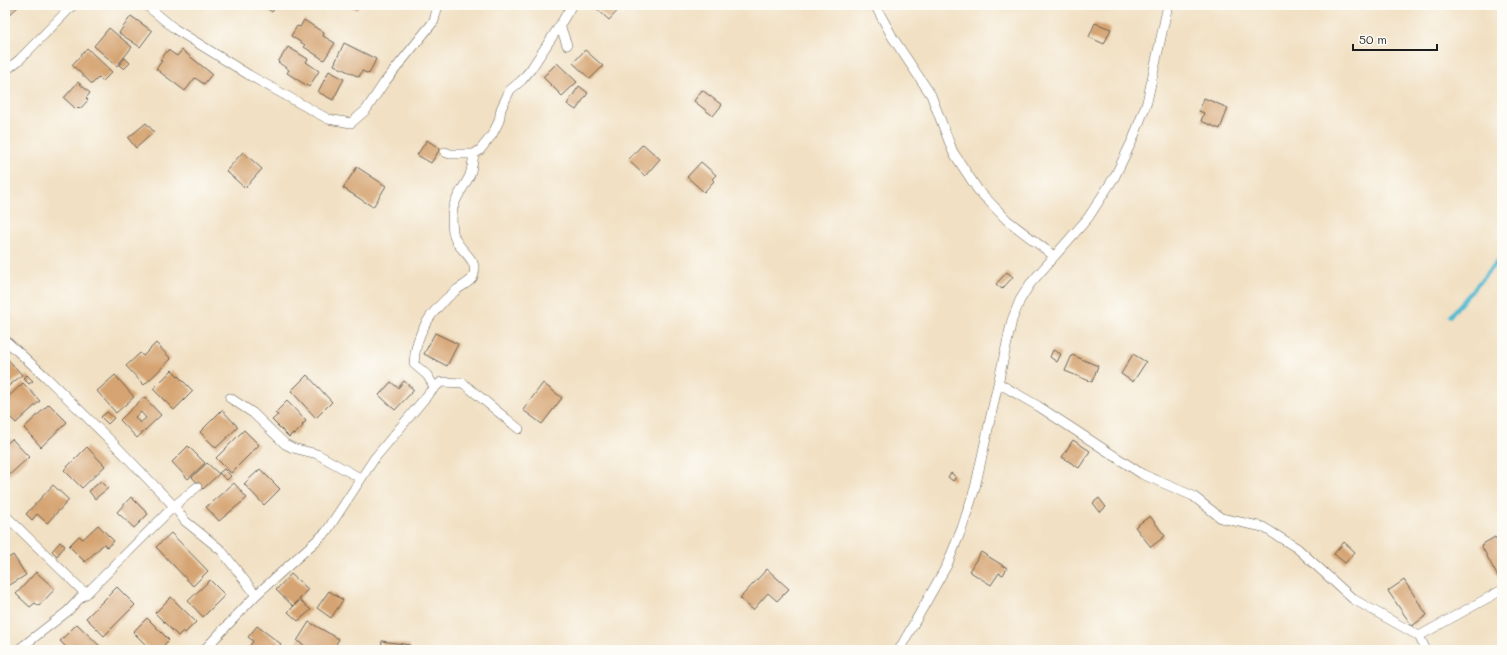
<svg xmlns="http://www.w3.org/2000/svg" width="1507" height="655" font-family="Mali,sans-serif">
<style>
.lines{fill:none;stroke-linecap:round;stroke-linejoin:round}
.stream{stroke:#53bad1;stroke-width:3.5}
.building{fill:#d6a472;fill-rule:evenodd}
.street-casing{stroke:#676156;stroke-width:10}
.street{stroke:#fff;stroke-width:9}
</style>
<rect width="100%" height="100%" fill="#fdfcf7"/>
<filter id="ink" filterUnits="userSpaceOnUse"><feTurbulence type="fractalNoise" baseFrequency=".025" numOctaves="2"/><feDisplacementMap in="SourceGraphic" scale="8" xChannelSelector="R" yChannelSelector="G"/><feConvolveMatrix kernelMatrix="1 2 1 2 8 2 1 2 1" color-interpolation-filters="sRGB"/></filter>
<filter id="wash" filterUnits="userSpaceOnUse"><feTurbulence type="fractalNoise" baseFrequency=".012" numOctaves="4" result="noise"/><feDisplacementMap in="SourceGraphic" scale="16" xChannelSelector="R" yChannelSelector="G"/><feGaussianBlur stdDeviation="0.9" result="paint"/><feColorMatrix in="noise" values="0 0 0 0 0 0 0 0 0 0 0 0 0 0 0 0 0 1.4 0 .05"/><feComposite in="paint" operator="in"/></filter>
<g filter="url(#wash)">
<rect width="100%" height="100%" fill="#f1e0c3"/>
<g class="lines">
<!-- stream -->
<path class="stream" d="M1450 316 1502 256"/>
</g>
<g id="blocks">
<!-- building -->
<path class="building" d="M5 5H20L5 19Z
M262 5H277L272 12Z
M347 5H360L357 10Z
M593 5H621L622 6 609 20Z
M131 16 152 31 140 47 119 33Z
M304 20 324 33 323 36 335 43 324 60 304 47 305 45 291 36 297 26 300 27Z
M1095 23 1111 29 1104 44 1089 37Z
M109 28 132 47 117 66 94 46Z
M344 43 376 59 369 74 362 71 359 77 334 65Z
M288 47 308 59 306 62 319 71 309 87 287 73 289 70 278 62Z
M87 48 112 72 103 81 99 77 92 84 72 65Z
M168 50 177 56 182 50 212 74 204 84 195 78 185 91 156 69 162 61 160 60Z
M585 50 603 66 590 79 573 63Z
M125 58 130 63 124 69 119 65Z
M557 63 577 82 562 96 543 77Z
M329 71 344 79 333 100 318 92Z
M78 82 90 93 86 98 88 100 80 109 78 107 76 109 64 98Z
M579 86 588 93 576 110 567 104Z
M702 90 722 105 713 116 694 101Z
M1204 98 1228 108 1220 129 1201 121 1204 113 1199 111Z
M146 123 154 132 136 148 128 138Z
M427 140 440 149 431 163 417 155Z
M643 144 660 159 645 176 628 160Z
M243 152 262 169 245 188 226 171Z
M701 162 716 175 712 179 714 181 704 192 687 177Z
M357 167 386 186 373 207 343 188Z
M1007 272 1013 277 1002 289 996 284Z
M435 333 458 344 447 366 424 354Z
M156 343 171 359 144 385 126 366 140 353 143 356Z
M1053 350 1061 354 1057 362 1050 357Z
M1133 354 1146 362 1133 382 1121 374Z
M1072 355 1098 366 1092 382 1065 371Z
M5 356 22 375 5 389Z
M172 370 193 391 174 410 153 389Z
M27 375 33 381 29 384 23 378Z
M115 375 134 397 116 413 97 391Z
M307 375 332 402 316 418 291 391Z
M404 381 414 390 395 410 379 395 391 382 398 388Z
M23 383 40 401 16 423 5 412V400Z
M543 383 562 398 542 424 523 410Z
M144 397 161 415 137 438 120 420ZM141 412 146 418 140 423 135 417Z
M287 401 306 421 302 425 303 426 294 435 293 433 289 437 272 420 278 415 275 413Z
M49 404 67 422 41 447 24 428Z
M222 410 238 427 216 448 200 432Z
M107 412 114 418 108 424 101 417Z
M244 430 259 445 231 473 216 458Z
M12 439 29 457 5 479V445Z
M1073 440 1090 451 1079 468 1062 457Z
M188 446 205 463 188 479 172 462Z
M87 447 105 466 82 488 64 470Z
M207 463 219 474 203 489 192 477Z
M224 469 231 476 227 480 219 473Z
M260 469 280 489 264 505 244 484Z
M951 473 956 477 953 481 948 477Z
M101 481 108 488 95 499 89 491Z
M234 483 247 498 219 521 206 507Z
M53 485 69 500 47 523 37 514 32 520 26 514Z
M131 497 148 514 134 528 117 512Z
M1099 498 1106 507 1100 512 1093 503Z
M1150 516 1165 536 1151 547 1135 527Z
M98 525 114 541 107 547 104 544 85 562 69 546 79 536 83 539Z
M171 533 208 571 193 586 156 547Z
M1495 537 1502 550V578L1499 579 1481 545Z
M60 542 65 546 57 556 52 551Z
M1344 542 1355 552 1345 563 1334 554Z
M981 552 1007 568 1003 575 999 573 991 585 969 571Z
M13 555 26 575 5 588V560Z
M767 569 789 589 777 601 768 593 753 610 740 598Z
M36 572 55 589 39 606 35 603 30 607 16 594Z
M291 574 308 589 293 606 276 590Z
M210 580 225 595 203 617 188 601Z
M1404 580 1427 615 1412 626 1388 591Z
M117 587 135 605 104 636 86 618Z
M329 591 343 600 331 618 317 608Z
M171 597 196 622 185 633 183 631 178 636 155 613Z
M300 600 311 610 298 621 288 612Z
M147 618 169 640 159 650H151L133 632Z
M309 622 339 639 333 650H312L297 641Z
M77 624 104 650H69L60 641Z
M257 626 281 644 277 650H247L253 641 248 637Z
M382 641 410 645 409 650H381Z"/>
</g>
</g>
<g filter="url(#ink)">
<use href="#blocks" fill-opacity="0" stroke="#676156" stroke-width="1"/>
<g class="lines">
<defs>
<path id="street" d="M146 5 175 29 249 75 328 119 351 123 366 110 384 83 434 21 438 5
M875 5 893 38 931 95 953 152 978 190 1007 220 1054 256
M567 45 560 25 572 5
M5 71 19 60 73 5
M445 152 450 154H474L480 150 492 135 499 121 501 109 510 90 522 80 531 69 560 25
M5 340 46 377 115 445 174 506 185 521 221 550 256 595
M998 383 1038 406 1142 474 1193 496 1221 518 1263 527 1297 548 1353 599 1419 636
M435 388 427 375 414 364C415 333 431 311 454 292 459 287 470 283 473 277 481 258 455 250 453 232 452 225 452 214 453 208 456 196 465 186 470 175 472 168 473 161 474 154
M230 398 253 413 285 444 293 448 317 454 360 478
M5 515 86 594 174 506 197 487
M18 650 68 611 81 597 86 594
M204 650 256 595 326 532 374 459 430 392 441 382 463 383 519 429
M899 650 947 565 962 528 975 488 1012 320 1020 300 1030 284 1088 218 1115 176 1133 139 1147 102 1168 5
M1426 650 1419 636 1502 590"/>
</defs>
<!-- street casing -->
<use href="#street" class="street-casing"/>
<!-- street -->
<use href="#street" class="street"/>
</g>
</g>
<!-- margin -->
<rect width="1507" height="655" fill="none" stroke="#fdfcf7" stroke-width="20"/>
<!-- scale -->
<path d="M1353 44v6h84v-6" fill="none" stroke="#1c1c1c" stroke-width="2"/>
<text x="1359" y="44" font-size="12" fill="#1c1c1c" stroke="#fdfcf7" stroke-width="3" paint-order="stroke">50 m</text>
</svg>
